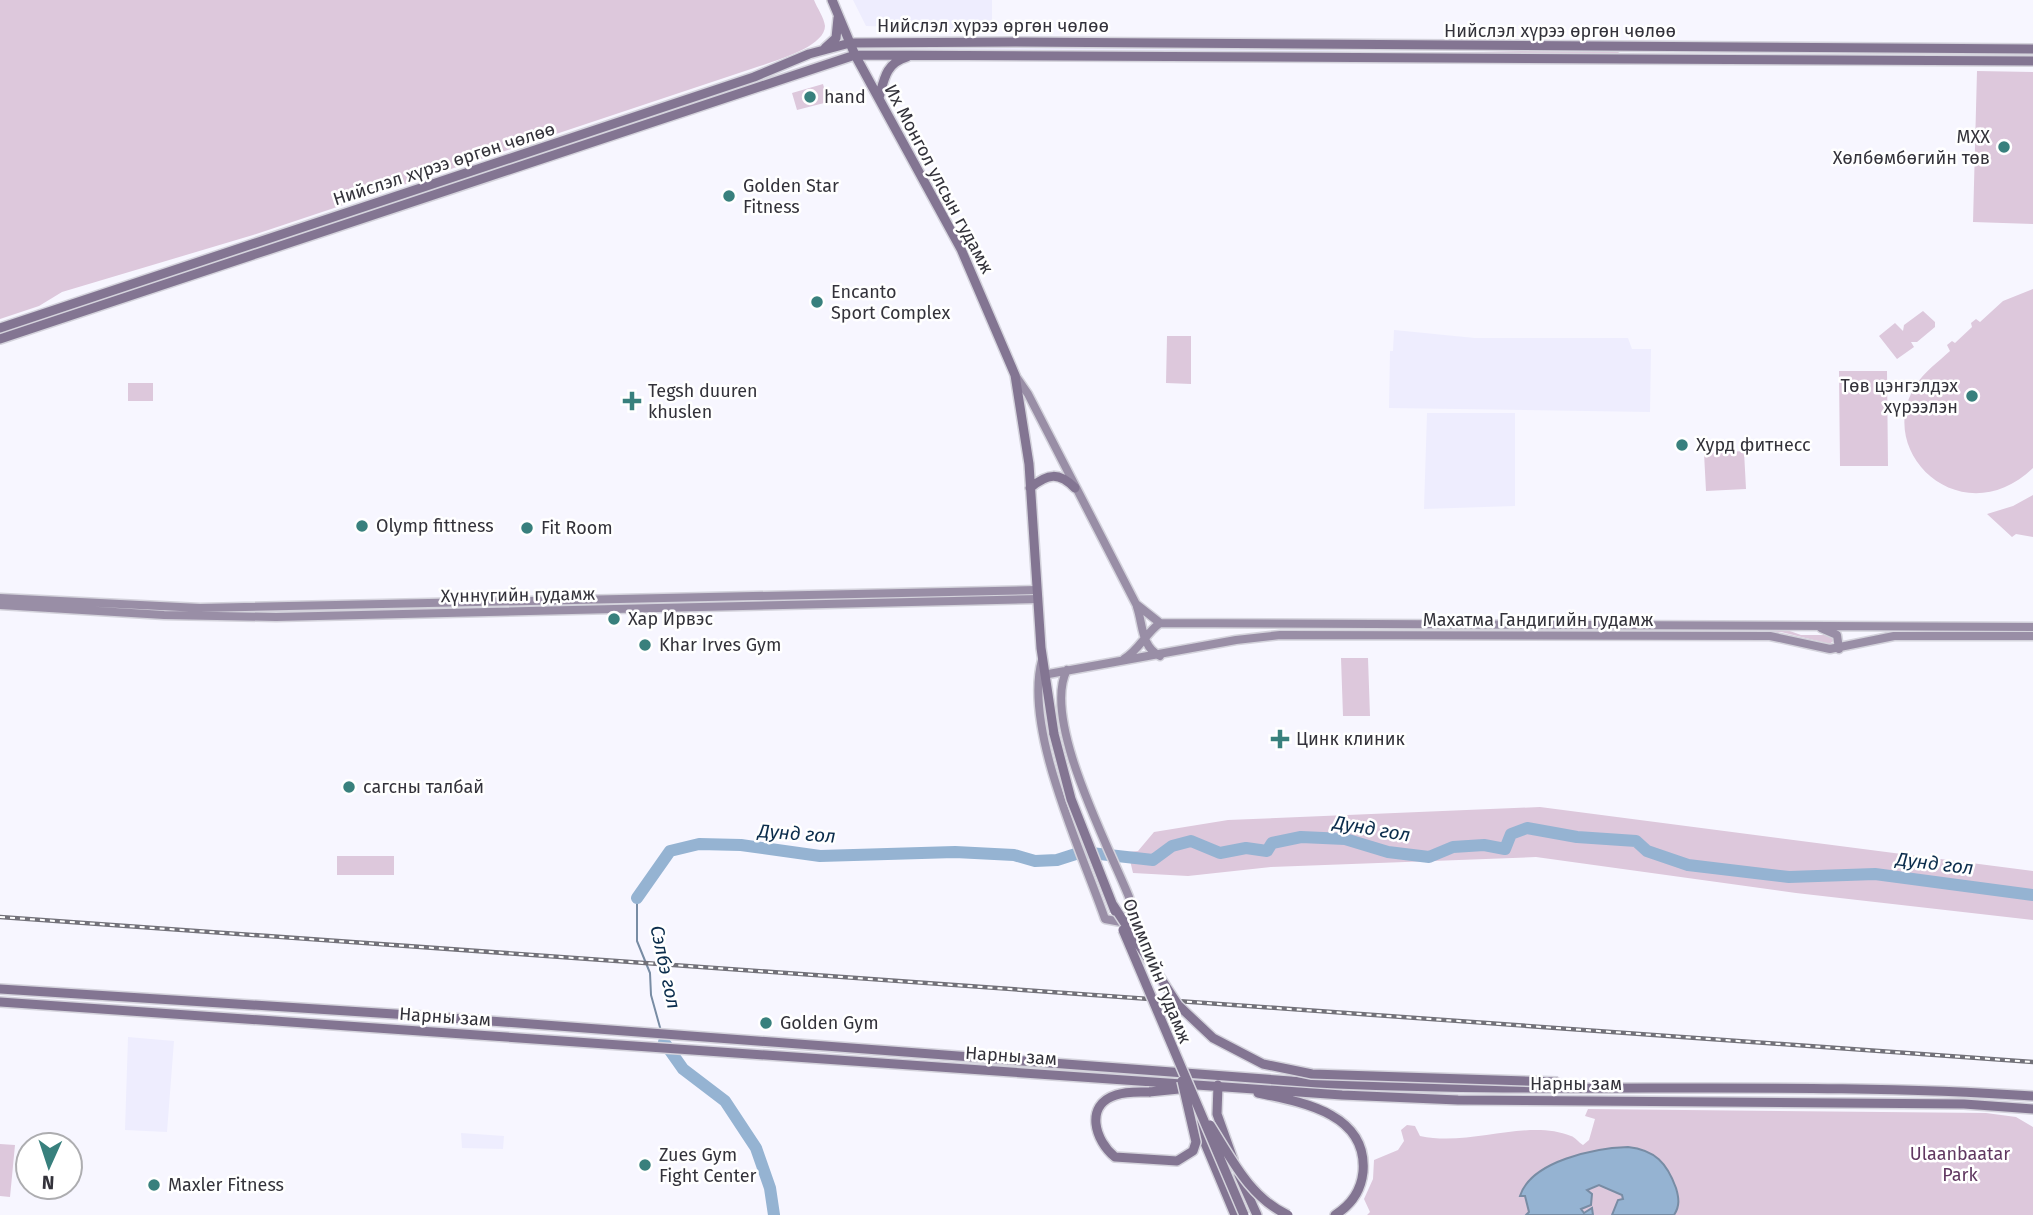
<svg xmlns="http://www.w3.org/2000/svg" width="2033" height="1215" font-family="'Fira Sans',sans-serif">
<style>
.built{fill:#eeedfe}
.green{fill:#ddc8dc}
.water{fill:#95b3d2;stroke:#788ca4;stroke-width:2}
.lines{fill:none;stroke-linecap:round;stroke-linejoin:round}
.stream{stroke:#788ca4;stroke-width:2}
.river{stroke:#95b3d2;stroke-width:12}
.secondary-casing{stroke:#d4d3dc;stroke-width:11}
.primary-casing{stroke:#d4d3dc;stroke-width:12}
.secondary{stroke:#998ea6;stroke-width:8}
.primary{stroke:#837592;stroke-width:9}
.rail-casing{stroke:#727179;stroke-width:4.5}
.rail{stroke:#fff;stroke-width:2;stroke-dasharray:5;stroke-linecap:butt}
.primary-bridge-casing{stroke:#d4d3dc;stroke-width:12;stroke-linecap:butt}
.primary-bridge{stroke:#837592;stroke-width:9}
.poi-dot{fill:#38807d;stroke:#fff;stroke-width:2.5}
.labels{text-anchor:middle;stroke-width:5;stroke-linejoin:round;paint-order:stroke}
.street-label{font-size:18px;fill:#33323a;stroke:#fff}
.poi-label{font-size:18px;fill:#33323a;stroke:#fff;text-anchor:start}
.park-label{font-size:18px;fill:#603761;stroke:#fff}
.water-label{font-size:19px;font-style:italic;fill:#0b2d4c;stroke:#fff}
</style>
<rect width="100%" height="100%" fill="#f7f6ff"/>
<!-- built -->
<path class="built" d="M853 0H992V23L988 30 866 26Z
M992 46 1341 48 1355 50 1228 54 878 50Z
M1394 330 1475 338H1628L1632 349H1651L1650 412 1389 408 1390 351H1393Z
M1427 413H1515V506L1424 509Z
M128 1037 174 1041 167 1132 125 1130Z
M461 1133 504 1136 503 1149 462 1148Z"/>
<!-- green -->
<path class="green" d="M0 0H814C817 8 824 17 825 26 825 49 764 64 745 71L253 235 62 292 39 306 0 319Z
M1522 51 1618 52 1621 54H1406Z
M1977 71 2033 72V224L1973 222Z
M823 84 828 102 797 110 792 93Z
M2033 289V468C1962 536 1872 452 1916 385 1924 372 1938 362 1950 351L1947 345 1952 341 1955 343 1972 327 1971 323 1976 319 1980 322 2003 301Z
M1923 311 1935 322V327L1917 342H1911L1914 347 1897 359 1879 336 1895 323 1903 331 1904 325Z
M1167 336H1191V384L1166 383Z
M1839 371H1887L1888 466H1840Z
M128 383H153V401H128Z
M1744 451 1746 489 1706 491 1704 453Z
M2033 495V537L2016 534 2012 537 1987 514 2013 506Z
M1674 630H1787L1801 635H1830L1834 640 1830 644 1781 632Z
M1341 658H1368L1370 716H1343Z
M1540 807 2033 871V920L1796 893 1536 857 1271 867 1188 876 1133 873 1128 852 1138 851 1154 832 1228 820Z
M337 856H394V875H337Z
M1588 1109 1986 1113 2016 1117 2033 1127V1215H1367L1370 1212 1364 1199 1373 1179 1374 1160 1398 1150 1404 1141 1401 1130 1407 1125 1415 1126 1420 1136C1471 1147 1527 1118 1571 1136 1575 1137 1578 1142 1583 1145L1589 1140 1595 1119 1585 1116Z
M0 1144 15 1145 10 1197 0 1196Z"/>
<!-- water -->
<path class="water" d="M1628 1147C1655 1150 1667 1163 1676 1188 1679 1198 1680 1206 1674 1215H1612L1618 1200 1623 1199 1622 1195 1599 1185 1587 1190 1592 1194 1591 1205 1581 1209 1584 1213 1592 1208 1593 1215H1526L1529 1212 1525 1196H1520C1531 1161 1595 1148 1628 1147Z"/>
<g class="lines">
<!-- stream -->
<path class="stream" d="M637 898V941L650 973 651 995 661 1031"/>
<!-- river -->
<path class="river" d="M637 898 670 851 699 844 741 845 820 856 955 852 1014 855 1035 861 1057 860 1082 852 1153 860 1172 846 1191 841 1220 853 1246 848 1267 851 1272 843 1301 837 1345 839 1388 852 1429 857 1453 847 1484 845 1505 849 1511 834 1527 828 1577 837 1636 841 1647 851 1688 865 1789 877 1875 874 2033 895
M664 1042 683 1069 725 1101 756 1148 770 1188 774 1215"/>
<defs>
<path id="secondary" d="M1015 375 1028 394 1136 604 1160 623 2033 627
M0 598 200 608 1037 590
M0 605 164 615 276 617 1038 599
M1137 607C1143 624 1141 647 1160 656
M1821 628 1837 635 1839 649
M1124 659C1139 650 1146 633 1160 623
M1042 660C1023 729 1082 852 1105 919L1121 922 1131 912 1129 897C1109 847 1041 719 1067 670
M1043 675 1236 640 1280 635 1770 636 1830 649 1894 636H2033"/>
<path id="primary" d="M832 0 855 55 961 249 1015 375 1029 464 1041 648 1054 734
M825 48 836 38 838 18
M879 98C884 79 886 63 907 57
M0 328 754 77 809 54 850 43 1015 42 2033 49
M0 339 855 55 2033 61
M1030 488C1048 473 1059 472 1075 488
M0 989 410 1015 1318 1083C1556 1095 1795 1080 2033 1096
M0 1002 1342 1095 1458 1100 1964 1104 2033 1109
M1218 1085 1217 1114 1233 1159
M1149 1092 1189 1088
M1258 1093C1301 1102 1368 1113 1363 1172 1361 1191 1351 1205 1335 1215
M1192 1112 1235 1215
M1239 1175 1257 1215"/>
</defs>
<!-- secondary casing -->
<use href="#secondary" class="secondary-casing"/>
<!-- primary casing -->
<use href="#primary" class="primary-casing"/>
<!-- secondary -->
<use href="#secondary" class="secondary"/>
<!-- primary -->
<use href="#primary" class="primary"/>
<defs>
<path id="rail" d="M0 917 2033 1062"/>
</defs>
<!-- rail casing -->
<use href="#rail" class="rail-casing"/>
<!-- rail -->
<use href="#rail" class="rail"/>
<defs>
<path id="primary-bridge" d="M1054 734 1071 799 1115 911
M1113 905 1178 1005 1213 1038 1263 1064 1312 1074 1558 1082
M1123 930 1244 1215
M1149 1092C1138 1092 1127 1091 1116 1095 1084 1105 1095 1141 1115 1157L1177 1161 1193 1151 1196 1142 1182 1081
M1210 1125C1231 1158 1250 1198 1288 1215"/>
</defs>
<!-- primary-bridge casing -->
<use href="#primary-bridge" class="primary-bridge-casing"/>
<!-- primary-bridge -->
<use href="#primary-bridge" class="primary-bridge"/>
</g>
<!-- markers -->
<g class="poi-dot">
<circle cx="810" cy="97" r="7"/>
<circle cx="2004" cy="147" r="7"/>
<circle cx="729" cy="196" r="7"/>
<circle cx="817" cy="302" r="7"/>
<circle cx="1972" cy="396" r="7"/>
<path d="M628.5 390.5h7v7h7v7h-7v7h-7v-7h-7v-7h7z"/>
<circle cx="1682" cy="445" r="7"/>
<circle cx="362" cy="526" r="7"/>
<circle cx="527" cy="528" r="7"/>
<circle cx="614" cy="619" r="7"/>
<circle cx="645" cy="645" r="7"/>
<path d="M1276.5 728.5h7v7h7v7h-7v7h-7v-7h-7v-7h7z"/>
<circle cx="349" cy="787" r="7"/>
<circle cx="766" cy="1023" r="7"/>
<circle cx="645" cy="1165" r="7"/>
<circle cx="154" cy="1185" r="7"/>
</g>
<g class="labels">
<!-- street labels -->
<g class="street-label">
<text x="993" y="32">Нийслэл хүрээ өргөн чөлөө</text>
<text x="1560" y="37">Нийслэл хүрээ өргөн чөлөө</text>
<text transform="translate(444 164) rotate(-18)" y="6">Нийслэл хүрээ өргөн чөлөө</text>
<text transform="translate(939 179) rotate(62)" y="6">Их Монгол улсын гудамж</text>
<text transform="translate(518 595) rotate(-1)" y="6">Хүннүгийн гудамж</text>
<text x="1538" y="626">Махатма Гандигийн гудамж</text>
<text transform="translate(1157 971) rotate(68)" y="6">Олимпийн гудамж</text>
<text transform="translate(445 1017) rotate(4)" y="6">Нарны зам</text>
<text transform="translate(1011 1056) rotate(4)" y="6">Нарны зам</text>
<text x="1576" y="1090">Нарны зам</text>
</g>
<!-- poi labels -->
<g class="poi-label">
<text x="824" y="103">hand</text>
<text x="1990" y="143" text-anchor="end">МХХ<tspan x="1990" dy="21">Хөлбөмбөгийн төв</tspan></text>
<text x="743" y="192">Golden Star<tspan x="743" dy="21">Fitness</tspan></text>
<text x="831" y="298">Encanto<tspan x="831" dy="21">Sport Complex</tspan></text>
<text x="1958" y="392" text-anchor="end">Төв цэнгэлдэх<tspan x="1958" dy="21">хүрээлэн</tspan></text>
<text x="648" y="397">Tegsh duuren<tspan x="648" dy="21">khuslen</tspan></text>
<text x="1696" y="451">Хурд фитнесс</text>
<text x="376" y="532">Olymp fittness</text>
<text x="541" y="534">Fit Room</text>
<text x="628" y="625">Хар Ирвэс</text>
<text x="659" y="651">Khar Irves Gym</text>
<text x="1296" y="745">Цинк клиник</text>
<text x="363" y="793">сагсны талбай</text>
<text x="780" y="1029">Golden Gym</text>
<text x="659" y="1161">Zues Gym<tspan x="659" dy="21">Fight Center</tspan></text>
<text x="168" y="1191">Maxler Fitness</text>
</g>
<!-- park labels -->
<g class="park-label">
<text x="1960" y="1160">Ulaanbaatar<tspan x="1960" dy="21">Park</tspan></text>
</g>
<!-- water labels -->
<g class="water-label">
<text transform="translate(1372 828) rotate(10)" y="7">Дунд гол</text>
<text transform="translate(797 833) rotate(4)" y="7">Дунд гол</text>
<text transform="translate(1935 863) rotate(7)" y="7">Дунд гол</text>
<text transform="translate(666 967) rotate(78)" y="7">Сэлбэ гол</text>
</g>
</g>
<!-- north arrow -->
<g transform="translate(49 1166) rotate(183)"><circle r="33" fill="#ffffff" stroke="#adadb0" stroke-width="2"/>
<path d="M0-5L12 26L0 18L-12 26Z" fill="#38807d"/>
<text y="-10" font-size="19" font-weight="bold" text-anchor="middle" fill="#33323a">N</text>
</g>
</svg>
